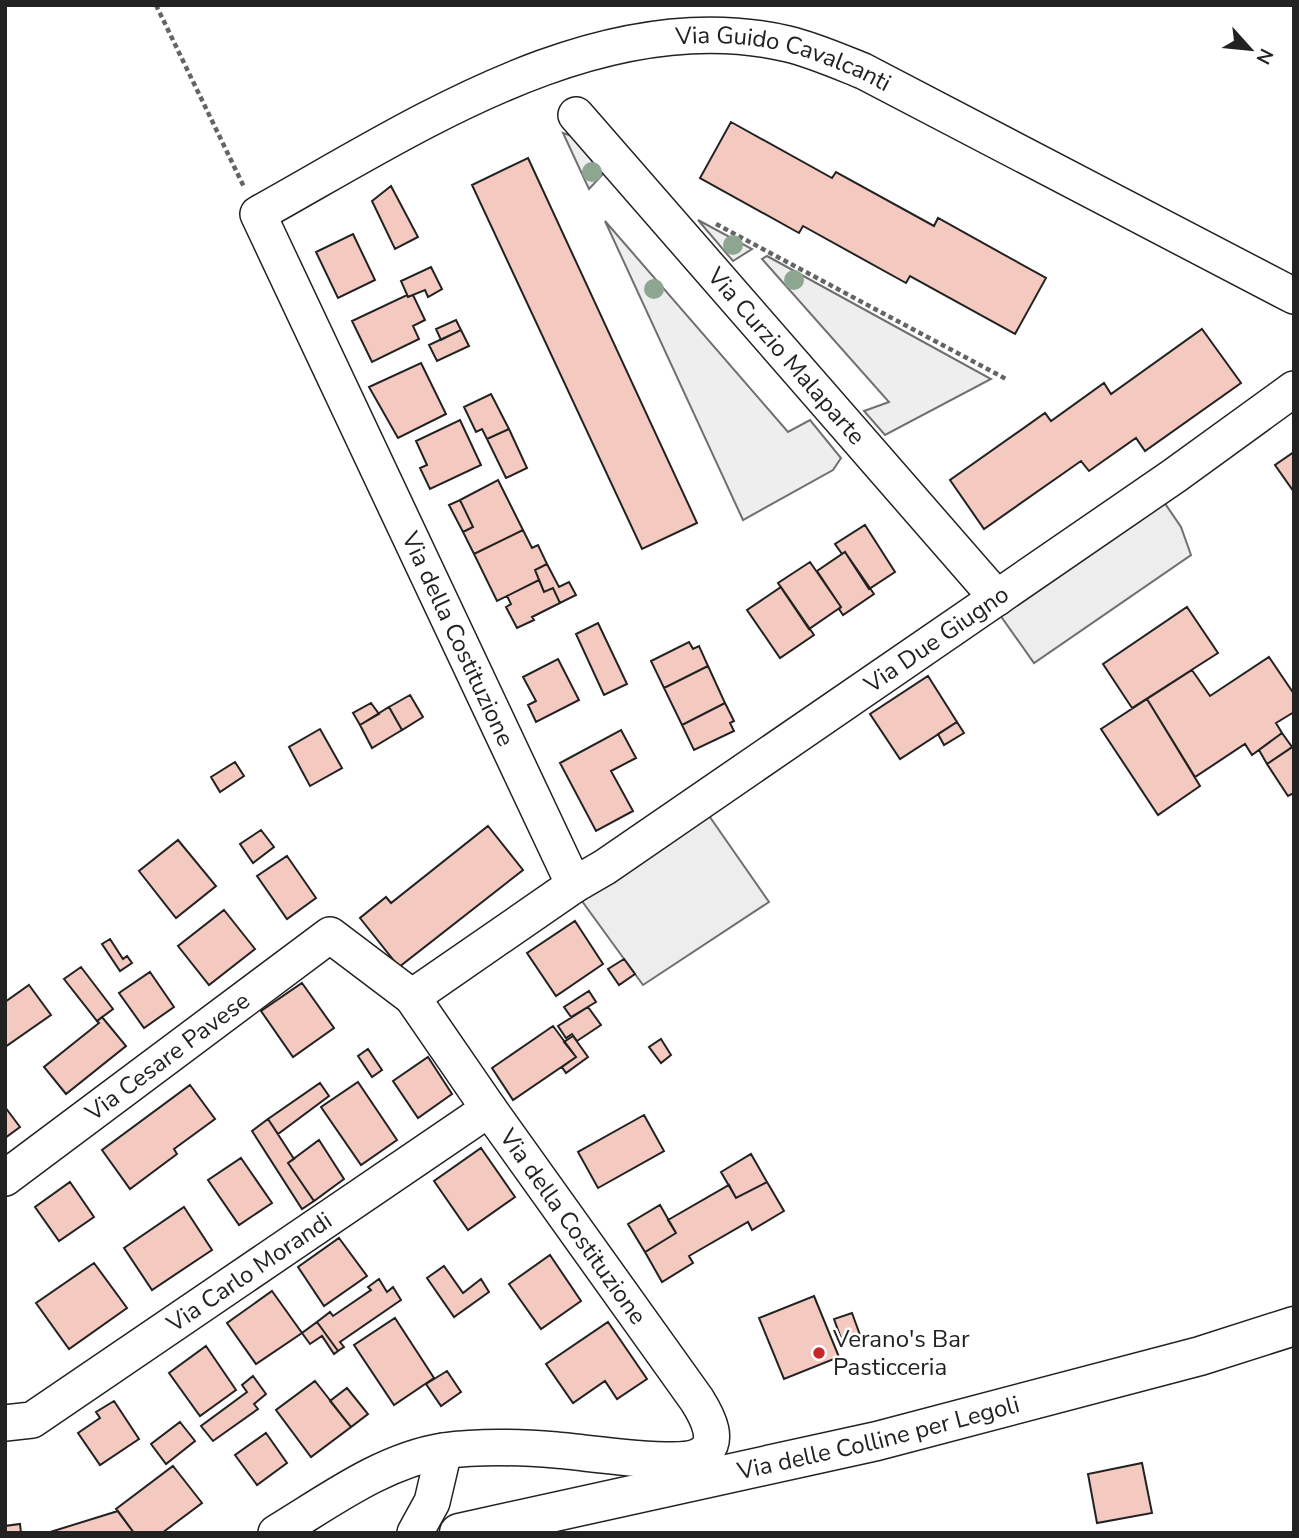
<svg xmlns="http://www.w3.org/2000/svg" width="1299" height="1538" font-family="'Nunito Sans',sans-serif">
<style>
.green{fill:#eee;stroke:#6f6f6f;stroke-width:2}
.parking{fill:#ededed;stroke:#6f6f6f;stroke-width:2}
.building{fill:#f3c9c0;stroke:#222;stroke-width:2}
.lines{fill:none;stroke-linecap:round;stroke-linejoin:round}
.minor-casing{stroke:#222;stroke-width:38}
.major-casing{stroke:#222;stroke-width:41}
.path{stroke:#646464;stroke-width:4.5;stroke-dasharray:5 3.5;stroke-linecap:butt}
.minor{stroke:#fff;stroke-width:35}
.major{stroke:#fff;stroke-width:38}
.tree{fill:#8da692}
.poi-dot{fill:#c62828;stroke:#fff;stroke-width:2.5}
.labels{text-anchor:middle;stroke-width:5;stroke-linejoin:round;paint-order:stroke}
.street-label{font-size:24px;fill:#222;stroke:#fff}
.poi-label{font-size:24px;fill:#222;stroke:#fff;text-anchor:start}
</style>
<rect width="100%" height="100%" fill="#fff"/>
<!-- green -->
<path class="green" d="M563 133 572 136 603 174 589 189Z
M698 220 752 249 733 261Z
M605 221 788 432 810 420 841 458 833 470 743 520Z
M767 256 991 379 885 435 864 411 889 402 762 259Z"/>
<!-- parking -->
<path class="parking" d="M1164 502 1181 527 1191 555 1034 663 1000 615Z
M705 810 769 902 643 985 579 897Z"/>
<!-- building -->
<path class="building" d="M731 122 832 178 836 172 934 226 938 218 1046 278 1015 334 910 276 906 283 803 226 799 233 700 178Z
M528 158 697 523 642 549 472 185Z
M391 186 418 237 395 249 372 201Z
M353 234 375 280 338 298 316 252Z
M431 267 442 289 428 297 425 290 408 297 401 281Z
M407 295 408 297 413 295 425 320 413 326 419 339 372 362 352 321Z
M456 320 461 330 441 340 436 329Z
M1202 329 1241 383 1145 451 1136 438 1089 471 1081 461 984 529 950 480 1045 413 1051 421 1104 383 1111 394Z
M461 330 469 346 437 361 429 345Z
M421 363 446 414 398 438 369 387Z
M491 394 509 429 487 439 482 429 476 432 464 407Z
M460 420 481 465 430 489 420 468 427 465 416 441Z
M509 429 527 468 506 478 487 439Z
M1294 452V492L1275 465Z
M498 480 523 530 474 554 463 532 473 527 460 500Z
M460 500 473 527 463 532 449 505Z
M865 525 895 572 869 589 845 552 842 554 835 544Z
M523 530 532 548 538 545 547 564 535 570 539 580 497 601 474 554Z
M845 552 874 594 843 615 839 609 841 607 817 571Z
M810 562 841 607 809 629 778 583Z
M547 564 559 587 569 582 576 595 560 603 553 588 544 592 535 570Z
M539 580 544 592 553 588 560 603 532 617 534 620 517 628 506 607 511 604 507 596Z
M781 587 814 635 780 658 747 610Z
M1187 607 1218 653 1132 708 1103 664Z
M598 623 627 684 604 695 576 634Z
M689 642 693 649 699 646 708 666 664 688 651 661Z
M1269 657 1294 694V712L1276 723 1282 733 1252 755 1245 744 1195 777 1147 699 1192 670 1210 696Z
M558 659 579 700 536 722 528 705 536 701 523 677Z
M708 666 725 703 682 725 664 688Z
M928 676 957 722 900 759 870 714Z
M410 695 423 717 402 730 389 707Z
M1147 699 1200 786 1158 815 1101 729Z
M371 703 379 714 360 725 353 713Z
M725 703 734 721 730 723 734 731 694 750 682 725Z
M389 707 402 730 372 748 360 725Z
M957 722 964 733 944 745 938 734Z
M320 729 342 768 310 786 289 747Z
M621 730 636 758 611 771 633 811 596 831 560 763Z
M1282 733 1292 747 1267 764 1259 750Z
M1294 746V793L1288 796 1267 764Z
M235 762 244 776 220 792 211 777Z
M488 826 523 870 399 967 360 918 386 897 391 903Z
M261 830 274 847 253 863 240 844Z
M178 840 216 886 176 918 139 871Z
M287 856 316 898 287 919 257 876Z
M224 910 255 949 209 985 178 946Z
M575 921 603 964 556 996 527 953Z
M110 939 123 959 127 956 132 963 120 971 102 944Z
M624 959 635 974 619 985 608 969Z
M81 967 113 1009 97 1021 64 979Z
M150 972 174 1007 144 1028 119 993Z
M302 983 334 1028 293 1057 261 1011Z
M29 985 51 1015 5 1047V1002Z
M589 991 596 1002 571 1017 564 1007Z
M588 1007 601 1025 577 1041 572 1034 566 1038 558 1026Z
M102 1017 126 1046 66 1094 44 1067 99 1023 97 1021Z
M553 1026 576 1057 513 1100 492 1068Z
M573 1036 588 1057 566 1073 562 1067 576 1057 564 1042Z
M661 1039 671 1055 661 1063 649 1047Z
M368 1049 382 1070 372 1077 358 1056Z
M428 1057 452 1094 418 1118 393 1081Z
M358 1082 397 1140 361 1165 321 1107Z
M320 1083 329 1096 278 1134 268 1119Z
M190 1085 215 1119 174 1149 177 1154 130 1189 102 1150Z
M5 1107 20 1127 5 1138Z
M644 1115 664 1151 598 1188 578 1152Z
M268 1119 294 1159 288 1163 314 1201 302 1209 252 1131Z
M319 1140 344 1179 314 1201 288 1163Z
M481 1148 515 1197 468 1230 434 1181Z
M751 1154 767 1182 736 1198 721 1172Z
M241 1158 272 1203 239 1225 208 1180Z
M70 1182 94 1217 59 1241 35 1207Z
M767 1182 784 1211 752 1230 748 1222 689 1256 693 1263 662 1282 645 1252 676 1233 668 1220 729 1185 736 1198Z
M660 1205 676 1233 645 1252 628 1224Z
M184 1207 212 1250 152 1290 124 1248Z
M339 1238 367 1276 324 1306 298 1267Z
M550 1255 581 1301 541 1329 509 1284Z
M94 1263 127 1308 69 1349 36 1303Z
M444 1266 463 1293 481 1279 489 1292 454 1317 427 1278Z
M379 1279 387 1292 393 1287 401 1300 340 1342 344 1347 338 1351 317 1322 330 1312 333 1316 371 1290 368 1287Z
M272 1291 302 1333 256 1364 227 1323Z
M814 1296 839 1357 784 1379 759 1318Z
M852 1313 860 1335 842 1341 834 1319Z
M395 1318 434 1378 394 1405 354 1345Z
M317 1322 338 1351 334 1354 322 1336 310 1344 302 1333Z
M608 1322 647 1379 617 1399 605 1381 573 1403 546 1364Z
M206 1346 236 1390 200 1416 169 1373Z
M447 1371 461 1392 441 1406 426 1384Z
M253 1376 266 1394 254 1404 258 1409 213 1441 201 1426 247 1392 242 1385Z
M315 1381 351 1427 311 1457 276 1410Z
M347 1388 368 1414 351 1427 330 1401Z
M114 1401 139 1439 100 1465 78 1433 100 1418 96 1412Z
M180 1422 195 1441 166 1464 151 1444Z
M266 1433 287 1463 257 1485 235 1455Z
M1142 1463 1152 1513 1097 1523 1088 1474Z
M173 1466 202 1503 162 1533H134L116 1509Z
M118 1511 134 1533H47Z
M20 1524 21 1533H5V1526Z"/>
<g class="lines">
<defs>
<g id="minor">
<path id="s1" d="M576 115 997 598"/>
<path id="s2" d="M574 885 605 867 1174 476 1294 389"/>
<path id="s3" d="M412 997 574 885 258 214C413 128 601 0 788 44 813 50 838 61 863 71L1294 296"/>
<path id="s4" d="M5 1178 330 935 412 997 489 1109 697 1400C707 1416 723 1444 699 1456 677 1467 584 1452 556 1450 519 1447 479 1446 443 1451 382 1461 329 1501 276 1533"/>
<path id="s5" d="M5 1423 32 1420 489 1109"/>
<path d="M415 1533 432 1502 444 1451"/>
</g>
<g id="major">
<path id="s6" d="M459 1533 877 1441 1200 1356 1294 1326"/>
</g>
</defs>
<!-- minor casing -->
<use href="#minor" class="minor-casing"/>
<!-- major casing -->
<use href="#major" class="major-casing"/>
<!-- path -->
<path class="path" d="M156 5 244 187
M716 224 1006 379"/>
<!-- minor -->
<use href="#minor" class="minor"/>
<!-- major -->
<use href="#major" class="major"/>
</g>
<!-- trees -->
<g class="tree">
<circle cx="592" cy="172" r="10"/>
<circle cx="733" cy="245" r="10"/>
<circle cx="794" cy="280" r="10"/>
<circle cx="654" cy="289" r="10"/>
</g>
<!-- markers -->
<circle class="poi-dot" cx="819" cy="1353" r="7"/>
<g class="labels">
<!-- street labels -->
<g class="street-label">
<text dy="8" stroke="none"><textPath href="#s3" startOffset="1507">Via Guido Cavalcanti</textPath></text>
<text dy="8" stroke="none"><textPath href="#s1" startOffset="320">Via Curzio Malaparte</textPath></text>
<text transform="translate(458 639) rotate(65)" y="8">Via della Costituzione</text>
<text dy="8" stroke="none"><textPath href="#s2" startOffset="438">Via Due Giugno</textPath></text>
<text dy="8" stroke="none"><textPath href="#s4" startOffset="203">Via Cesare Pavese</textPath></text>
<text dy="8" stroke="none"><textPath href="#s4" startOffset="789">Via della Costituzione</textPath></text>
<text dy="8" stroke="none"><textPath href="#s5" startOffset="290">Via Carlo Morandi</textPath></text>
<text dy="8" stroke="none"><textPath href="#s6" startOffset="430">Via delle Colline per Legoli</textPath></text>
</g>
<!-- poi labels -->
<g class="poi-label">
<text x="833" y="1347">Verano's Bar<tspan x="833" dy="28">Pasticceria</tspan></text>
</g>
</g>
<!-- border -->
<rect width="1299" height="1538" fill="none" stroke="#222222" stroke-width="14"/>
<!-- north arrow -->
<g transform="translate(1250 49) rotate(117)" stroke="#ffffff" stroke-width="5" paint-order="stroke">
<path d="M0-5L12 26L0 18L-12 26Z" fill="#222222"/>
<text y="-10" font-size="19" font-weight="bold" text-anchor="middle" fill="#222222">N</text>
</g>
</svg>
